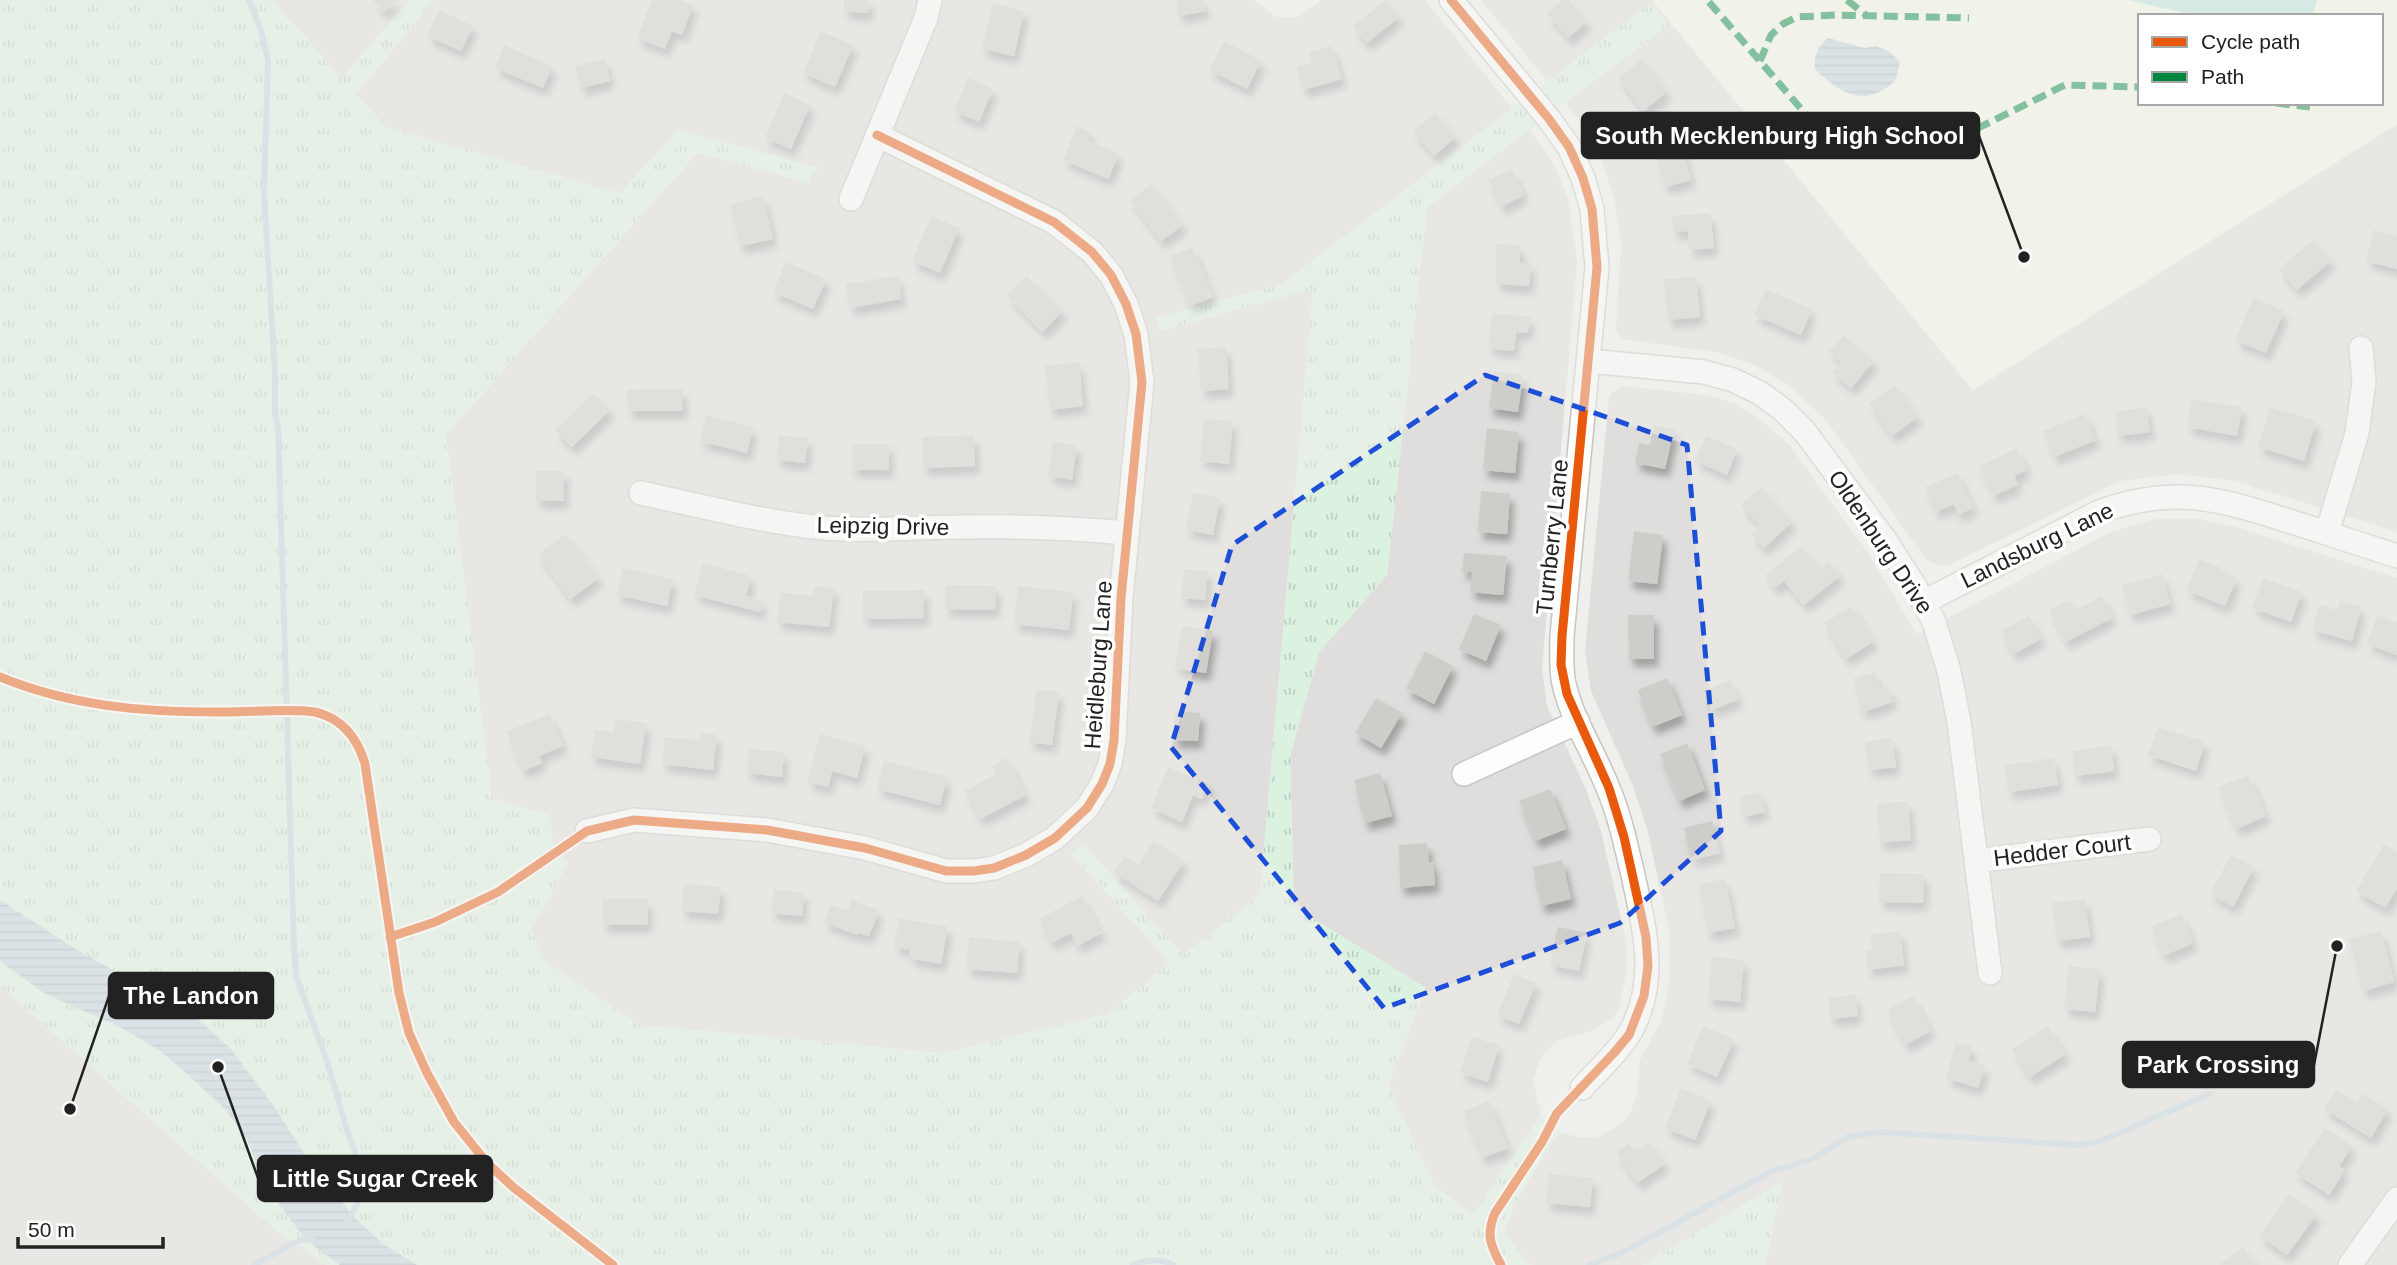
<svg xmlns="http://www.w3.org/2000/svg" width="2397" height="1265" font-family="Arial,sans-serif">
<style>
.residential{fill:#dfdedc}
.education{fill:#f4f7e9;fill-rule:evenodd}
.park{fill:url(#park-tufts)}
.pitch{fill:#bae2d9}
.water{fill:url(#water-rules)}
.pier{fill:#dededd}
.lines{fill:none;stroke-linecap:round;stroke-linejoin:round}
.stream{stroke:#c2d3df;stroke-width:6}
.building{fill:#cecdca;filter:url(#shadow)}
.minor-casing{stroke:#c5c5c3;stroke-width:26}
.minor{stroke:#fdfdfc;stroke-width:23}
.quiet{stroke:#00873e;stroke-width:7;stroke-dasharray:14 7;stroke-linecap:butt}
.cycleway-casing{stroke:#fff;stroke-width:13}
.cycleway{stroke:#e8590c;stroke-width:9}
.marked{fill:none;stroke:#1d4ed8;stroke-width:5;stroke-dasharray:14 9;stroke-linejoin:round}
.labels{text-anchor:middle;stroke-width:7;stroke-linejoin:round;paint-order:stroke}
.street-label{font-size:23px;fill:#222;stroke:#fff}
.leader{fill:none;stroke:#222;stroke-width:2.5}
.callout-dot{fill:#222;stroke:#fff;stroke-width:2.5}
.callout{fill:#222;stroke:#222;stroke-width:2.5}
.callout-label{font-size:24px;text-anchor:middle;font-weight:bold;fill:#fff}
</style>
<defs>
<pattern id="park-tufts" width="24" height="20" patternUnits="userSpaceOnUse" patternTransform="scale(1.75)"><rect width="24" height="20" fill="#dcf2e1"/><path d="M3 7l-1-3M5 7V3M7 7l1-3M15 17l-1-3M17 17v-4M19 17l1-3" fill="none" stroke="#bccfc1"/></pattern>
<pattern id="water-rules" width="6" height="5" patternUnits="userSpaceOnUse" patternTransform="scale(1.75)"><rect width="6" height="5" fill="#c2d3df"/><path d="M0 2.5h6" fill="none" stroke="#a6b5bf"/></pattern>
<filter id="shadow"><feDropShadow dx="4.5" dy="8" stdDeviation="3.5" flood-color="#0004"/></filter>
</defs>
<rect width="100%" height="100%" fill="#efefeb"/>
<!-- residential -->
<path class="residential" d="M272 0H409L342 78Z
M434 0H1254L1276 17H1296L1317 4 1319 0H1425L1512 108 1282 284 1156 318 1160 331 1313 289 1260 895 1183 955 1083 844 1071 854 1170 963 1107 1014 944 1053 640 1025 545 961 531 930 568 863 558 854 552 842 550 829 552 816 492 798 446 435 697 153 808 183 811 175 680 129 620 193 386 127 356 95Z
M1481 0H1652L1973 390 2397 124V532L2235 481 2177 474 2120 481 1949 565H1937L1925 558 1825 419 1786 383 1757 366 1721 353 1622 339 1616 329 1621 246 1615 201 1601 159 1581 122Z
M1529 129 1553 162 1568 198 1577 262 1542 668 1547 706 1586 789 1601 831 1626 940 1627 968 1619 1009 1613 1018 1592 1031 1557 1041 1542 1056 1533 1081 1541 1114 1473 1215 1435 1187 1388 1085 1426 988 1294 907 1290 756 1319 652 1387 575 1427 207Z
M1624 386 1706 395 1736 404 1764 422 1790 446 1868 553 1917 634 2111 532 2156 519H2197L2229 525 2397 578V1265H1765L1782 1182 1642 1265H1533L1525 1261 1504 1232 1517 1199 1559 1132 1582 1138 1597 1137 1618 1126 1629 1115 1636 1098 1640 1060 1661 1021 1670 979 1669 930 1648 832 1633 786 1591 691 1585 651 1609 397 1614 391Z
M0 986 278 1232 326 1265H0Z"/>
<!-- education -->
<path class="education" d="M1652 0H2397V124L1973 390ZM2140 16H2381V103H2140Z"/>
<!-- park -->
<path class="park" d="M0 0H272L341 78 409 0H434L356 94 386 127 620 193 679 129 819 168 811 175 809 183 696 153 446 435 492 798 552 816C549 836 553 849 568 863L531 930 545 961 640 1025 944 1053 1107 1014 1170 963 1071 853 1083 844 1183 955 1260 895 1313 289 1160 331 1156 318 1282 284 1651 2 1669 25 1427 207 1387 575 1319 652 1290 756 1294 907 1426 988 1388 1085 1435 1187 1473 1214 1541 1114 1548 1124 1559 1132 1517 1199 1504 1231 1525 1261 1533 1265H326L278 1232 0 986Z
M1783 1181 1765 1265H1642Z"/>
<!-- pitch -->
<path class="pitch" d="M2128 0H2317L2312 16H2200Z"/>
<!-- water -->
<path class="water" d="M1828 38 1865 48 1876 46 1890 52 1900 62C1899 66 1898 73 1896 78 1893 85 1885 88 1879 92 1855 104 1832 86 1815 69 1814 55 1817 47 1828 38Z
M0 900 75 949 151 991 177 1000 231 1049 275 1108 301 1149 352 1215 383 1244 417 1265H340L306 1240 279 1204 261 1173 248 1141 226 1110 183 1070 160 1051 122 1028 44 993 0 961Z"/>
<!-- pier -->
<path class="pier" d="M1494 1209 1502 1216 1495 1235 1507 1265H1495L1484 1242 1487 1224Z"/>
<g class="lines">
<!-- stream -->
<path class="stream" d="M249 0 261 30 268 60 264 193 275 374V414L278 425 294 947 296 976 327 1061 347 1130 363 1175 361 1196 348 1222
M254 1265 300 1240 312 1239
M1133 1265C1144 1260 1162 1258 1173 1265
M1589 1265 1621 1253 1770 1172 1812 1159 1848 1137 1879 1132 2079 1145 2101 1141 2209 1094"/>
</g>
<!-- building -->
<path class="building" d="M373 0H397L384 12Z
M652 0H680L693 5 682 35 672 31 665 49 637 38Z
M844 0H869L868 13 844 11Z
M1176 0H1203L1205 11 1179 16Z
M1386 0 1399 17 1367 43 1353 26Z
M1562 0H1569L1587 22 1568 38 1547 13Z
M993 3 1024 11 1014 56 982 49Z
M439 10 473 26 461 51 427 36Z
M821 31 853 45 835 87 803 73Z
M1224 41 1261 61 1247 89 1209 70Z
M504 45 552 66 543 88 495 68Z
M1332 46 1342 79 1303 90 1297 67 1312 62 1309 52Z
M605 59 610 81 581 88 575 66Z
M1642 59 1667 92 1643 111 1618 78Z
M968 78 993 89 979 122 954 111Z
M784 93 810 105 791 149 765 138Z
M1435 112 1456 137 1434 156 1413 131Z
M1077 126 1090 132 1087 140 1119 154 1108 179 1063 160Z
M1678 131 1691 180 1665 187 1652 138Z
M1512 169 1524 195 1501 207 1489 180Z
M1152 184 1183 225 1161 241 1130 200Z
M763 196 773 239 740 246 730 204Z
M1710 213 1714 248 1690 250 1688 231 1674 232 1672 216Z
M931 216 959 228 940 273 912 261Z
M2374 230 2397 236V269L2366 261Z
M2313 240 2331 261 2297 290 2279 269Z
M1496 244 1520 245V263H1531L1529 286 1496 284Z
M1193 247 1213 297 1190 306 1170 256Z
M786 262 826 279 813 309 773 292Z
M898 276 901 299 850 308 846 284Z
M1027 276 1063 311 1042 332 1007 296Z
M1696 277 1700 317 1668 320 1664 279Z
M1765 289 1812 309 1801 335 1754 315Z
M2253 298 2284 311 2266 353 2235 340Z
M1492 313 1530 317 1528 333 1516 332 1514 351 1488 348Z
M1843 335 1874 361 1851 388 1832 372 1841 362 1829 352Z
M1226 347 1229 389 1201 391 1198 349Z
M1079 362 1083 406 1050 410 1045 366Z
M1494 371 1523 375 1518 412 1489 408Z
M1895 385 1918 417 1892 436 1869 403Z
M682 389 683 411H628L627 390Z
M593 393 610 410 572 447 555 430Z
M2192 399 2242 407 2237 436 2187 427Z
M2146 407 2150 432 2118 436 2115 412Z
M2270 407 2316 421 2304 461 2258 447Z
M2085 414 2096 440 2054 457 2043 431Z
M706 415 753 427 747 453 700 441Z
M1204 419 1233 421 1229 464 1200 461Z
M1654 425 1674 429 1665 469 1635 463 1639 443 1650 445Z
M1487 428 1519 432 1515 473 1483 470Z
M779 435 808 438 805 463 776 460Z
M974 435 975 466 923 468 922 437Z
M1706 436 1737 449 1727 475 1695 461Z
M1053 442 1077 445 1072 480 1048 476Z
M852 444H889V470H852Z
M2017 448 2027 470 2014 476 2018 485 1993 496 1979 466Z
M536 471H564V501H536Z
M1958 473 1973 508 1958 515 1954 504 1936 512 1925 487Z
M1761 487 1792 522 1764 548 1751 534 1760 526 1741 505Z
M1481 491 1510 494 1507 534 1478 532Z
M1193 493 1220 498 1213 535 1186 530Z
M1634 531 1663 535 1657 584 1628 581Z
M566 534 599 578 570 599 538 554Z
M1801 546 1819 569 1829 561 1840 576 1804 605 1784 581 1775 588 1765 576Z
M1464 553 1507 556 1503 595 1470 592 1472 572H1462Z
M2199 559 2221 568 2220 571 2237 578 2225 606 2186 590Z
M703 563 751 576 746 596 763 601 760 612 694 595Z
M623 568 673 579 667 606 616 595Z
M1184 569 1208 571 1205 600 1181 598Z
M2162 574 2170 604 2130 615 2122 585Z
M2263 578 2302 592 2291 622 2252 608Z
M946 585 996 586 995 610 945 609Z
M814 586 834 588 829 627 777 622 780 592 813 596Z
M1018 586 1073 592 1069 630 1014 624Z
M924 590V618L863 619V591Z
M2102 596 2112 618 2065 642 2049 610 2070 600 2075 610Z
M2340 601 2361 607 2352 641 2312 630 2320 605 2337 610Z
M1852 606 1874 641 1846 659 1824 623Z
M1474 614 1501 625 1486 661 1459 649Z
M1628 615H1654V659H1629Z
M2377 615 2397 623V655L2367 644Z
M2029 616 2041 639 2013 654 2001 631Z
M1182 626 1213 631 1206 673 1175 668Z
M1425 651 1453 666 1434 704 1406 689Z
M1875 672 1880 689 1888 686 1893 702 1862 712 1853 679Z
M1667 678 1682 715 1652 727 1638 690Z
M1731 680 1739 699 1712 710 1704 691Z
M1037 689 1059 692 1052 745 1029 742Z
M1376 698 1402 713 1381 748 1355 733Z
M1175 711 1200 713 1198 741 1173 740Z
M550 714 563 746 539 756 542 763 523 771 507 731Z
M615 719 646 723 640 764 591 757 595 730 614 732Z
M2158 727 2205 742 2196 771 2148 755Z
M700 733 717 735 713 770 662 764 665 737 699 740Z
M820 734 865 746 857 778 832 771 828 787 807 782Z
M1892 738 1896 767 1869 770 1865 742Z
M1687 743 1705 790 1679 801 1660 754Z
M2111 745 2114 771 2075 776 2072 751Z
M749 749 784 752 782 777 747 773Z
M1007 758 1026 795 980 819 965 791 996 774 992 766Z
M2054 758 2058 785 2009 792 2005 765Z
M884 761 947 777 940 805 877 789Z
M1168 767 1208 784 1202 799 1193 795 1182 822 1151 808Z
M1380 773 1392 816 1365 823 1354 780Z
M2249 775 2266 816 2236 829 2218 787Z
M1550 789 1566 829 1535 841 1519 801Z
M1760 792 1765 812 1744 817 1739 797Z
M1908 801 1911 840 1880 843 1877 804Z
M1712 821 1720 853 1692 860 1684 828Z
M1154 841 1184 861 1158 901 1114 872 1125 856 1138 865Z
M1427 843 1429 863 1433 862 1435 885 1400 888 1399 845Z
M2384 844 2397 852V888L2385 908 2356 891Z
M2231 855 2254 867 2233 907 2210 894Z
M1562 860 1571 899 1541 906 1533 867Z
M1880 873 1924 874 1923 903 1879 902Z
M1725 879 1735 928 1708 933 1699 884Z
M684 884 721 887 718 914 681 911Z
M774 889 804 893 802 916 771 913Z
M1082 896 1102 933 1077 946 1071 933 1051 943 1039 919Z
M603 899H648V925H603Z
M2085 899 2090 937 2057 941 2052 903Z
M851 900 879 910 869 936 859 933 858 935 824 923 830 905 848 911Z
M2182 914 2193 943 2163 956 2151 926Z
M899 918 948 927 941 964 909 958 910 950 894 947Z
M1558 927 1587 933 1579 971 1550 965Z
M1900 931 1904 965 1868 970 1866 951 1872 950 1870 935Z
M2381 931 2394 982 2363 991 2349 939Z
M969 937 1020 942 1017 973 966 969Z
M1712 957 1744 960 1740 1002 1708 999Z
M2069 966 2100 969 2095 1012 2064 1009Z
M1514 974 1536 983 1519 1024 1497 1015Z
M1855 994 1858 1016 1831 1019 1828 998Z
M1913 996 1931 1031 1905 1045 1887 1010Z
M1703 1026 1734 1039 1717 1077 1687 1064Z
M2048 1026 2066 1054 2030 1077 2012 1049Z
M1472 1037 1499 1045 1488 1082 1460 1073Z
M1956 1042 1972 1047 1968 1061 1985 1066 1978 1088 1946 1078Z
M1681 1088 1711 1101 1695 1140 1665 1128Z
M2336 1090 2357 1102 2362 1094 2388 1109 2371 1138 2324 1109Z
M1489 1101 1508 1148 1482 1158 1463 1111Z
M2325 1128 2352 1146 2339 1166 2345 1170 2329 1195 2295 1173Z
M1650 1142 1665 1164 1637 1183 1616 1152 1629 1143 1635 1152Z
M1549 1174 1593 1178 1590 1207 1546 1203Z
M2289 1194 2317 1214 2287 1255 2259 1236Z
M2243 1247 2256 1265H2219Z"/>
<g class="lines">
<defs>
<path id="minor" d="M1451 0 1549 119 1569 147 1583 178 1592 209 1597 267 1562 636C1562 650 1561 665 1563 679 1570 717 1594 752 1608 788 1620 816 1626 846 1633 875 1644 926 1658 977 1633 1027 1621 1050 1599 1069 1582 1088
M851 199 926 18 930 0
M1589 361 1704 372 1733 380 1760 393 1783 410 1805 432 1885 540 1916 588 1934 622 1949 671 1959 722 1990 973
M641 493C702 506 762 522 824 528 871 532 916 527 962 527 1018 526 1072 528 1127 533
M2327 533 2357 433 2364 382 2361 348
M1924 602 2099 512C2173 485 2217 498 2289 521 2325 533 2361 544 2397 556
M1464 774 1578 722
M587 831 634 820 767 830 865 848 946 871H974L994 868 1026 855 1055 838 1087 808 1102 784 1110 764 1114 740 1121 598 1142 382 1136 334 1126 304 1111 275 1092 252 1054 222 877 135
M1976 861 2149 839
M2350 1265 2397 1199"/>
</defs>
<!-- minor casing -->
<use href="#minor" class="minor-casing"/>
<!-- minor -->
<use href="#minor" class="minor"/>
<!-- quiet -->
<path class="quiet" d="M1847 0 1867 16
M1709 2 1809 118 1838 142 1869 155 1902 152 1964 135 2065 85 2140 87
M1760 61 1771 35 1783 24 1797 17 1836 15 1969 18
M2276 103 2310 107"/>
<defs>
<path id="cycleway" d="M1451 0 1549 119 1569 147 1583 178 1592 209 1597 267 1562 636 1561 665 1567 694 1609 788 1624 837 1646 937 1648 966 1644 996 1629 1035 1613 1054 1557 1113 1542 1142 1495 1213C1486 1234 1490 1245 1501 1265
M0 677C70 706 142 712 217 712 249 713 283 708 315 712 342 718 358 739 365 764L399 993 409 1033 427 1073 454 1122 487 1163 513 1187 613 1265
M390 937 435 922 498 892 587 831 634 820 767 830 865 848 946 871H974L994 868 1026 855 1055 838 1087 808 1102 784 1110 764 1114 740 1121 598 1142 382 1136 334 1126 304 1111 275 1092 252 1054 222 877 135"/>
</defs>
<!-- cycleway casing -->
<use href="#cycleway" class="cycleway-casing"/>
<!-- cycleway -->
<use href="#cycleway" class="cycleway"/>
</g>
<!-- marked area -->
<path d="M0 0H2397V1265H0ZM1485 375 1687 445 1721 831 1620 923 1384 1008 1171 747 1232 545Z" fill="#efefeb" fill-opacity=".55" fill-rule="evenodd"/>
<path class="marked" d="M1485 375 1687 445 1721 831 1620 923 1384 1008 1171 747 1232 545Z"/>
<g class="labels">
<!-- street labels -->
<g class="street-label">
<text transform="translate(883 526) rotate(1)" y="8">Leipzig Drive</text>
<text transform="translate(1552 537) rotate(-84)" y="8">Turnberry Lane</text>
<text transform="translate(1881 542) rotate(56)" y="8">Oldenburg Drive</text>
<text transform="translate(2037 545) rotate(-26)" y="8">Landsburg Lane</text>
<text transform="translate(1098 665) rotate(-86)" y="8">Heidleburg Lane</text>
<text transform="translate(2062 850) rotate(-7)" y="8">Hedder Court</text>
</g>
</g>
<!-- callouts -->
<path class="leader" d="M2024 257L1979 136M70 1109L109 996M2337 946L2314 1065M218 1067L258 1178"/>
<g class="callout-dot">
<circle cx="2024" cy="257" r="7"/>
<circle cx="70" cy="1109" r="7"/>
<circle cx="2337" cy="946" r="7"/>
<circle cx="218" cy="1067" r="7"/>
</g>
<g class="callout">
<rect x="1582" y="113" width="397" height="45" rx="7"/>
<rect x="109" y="973" width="164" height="45" rx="7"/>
<rect x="2123" y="1042" width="191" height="45" rx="7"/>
<rect x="258" y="1156" width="234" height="45" rx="7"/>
</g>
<g class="callout-label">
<text x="1780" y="144">South Mecklenburg High School</text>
<text x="191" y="1004">The Landon</text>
<text x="2218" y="1073">Park Crossing</text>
<text x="375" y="1187">Little Sugar Creek</text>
</g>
<!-- legend -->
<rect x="2138" y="14" width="245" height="91" fill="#ffffff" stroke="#a7a7a7" stroke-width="2"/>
<rect x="2152" y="37" width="35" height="10" fill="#e8590c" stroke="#a7a7a7" stroke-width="2"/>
<text x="2201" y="49" font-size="21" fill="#222222">Cycle path</text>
<rect x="2152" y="72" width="35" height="10" fill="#00873e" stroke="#a7a7a7" stroke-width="2"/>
<text x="2201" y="84" font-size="21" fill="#222222">Path</text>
<!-- scale -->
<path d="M18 1237v10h145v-10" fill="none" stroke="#222222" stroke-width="3.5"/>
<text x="28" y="1237" font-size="21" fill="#222222" stroke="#ffffff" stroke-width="5" paint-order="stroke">50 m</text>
</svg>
